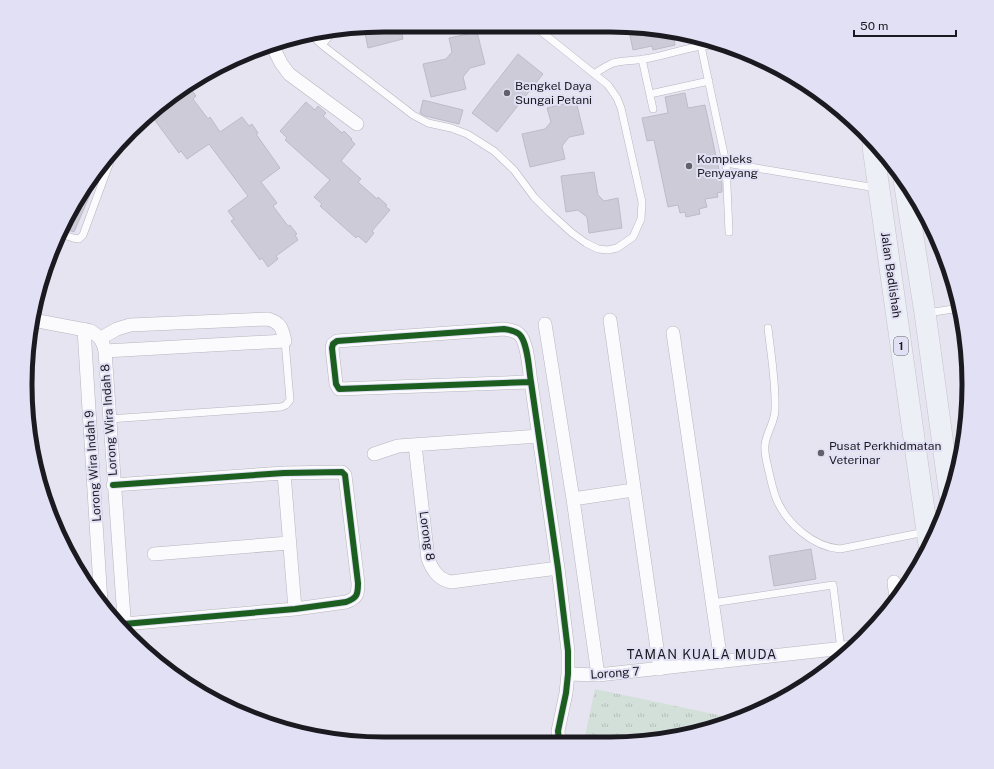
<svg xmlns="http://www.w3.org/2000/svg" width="994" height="769" font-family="'Public Sans',sans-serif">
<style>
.grass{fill:url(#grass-tufts)}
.park{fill:url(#park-dots)}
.building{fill:#cdcbd7;stroke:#bdbcc5}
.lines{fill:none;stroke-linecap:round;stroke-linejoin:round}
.service-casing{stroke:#b6b4bd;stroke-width:8}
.minor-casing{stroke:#b6b4bd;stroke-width:14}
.primary-casing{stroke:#c4c3c9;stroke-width:22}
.service{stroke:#fbfbfd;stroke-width:7}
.minor{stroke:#fbfbfd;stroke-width:13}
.primary{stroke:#ecf0f6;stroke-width:21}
.cycleway-casing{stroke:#e2e0f4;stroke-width:8}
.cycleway{stroke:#1b5e20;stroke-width:6}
.poi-dot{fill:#626169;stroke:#e2e0f4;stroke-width:1.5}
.labels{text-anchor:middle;stroke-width:4;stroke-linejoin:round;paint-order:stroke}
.shield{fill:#e2e0f4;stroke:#575560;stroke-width:1}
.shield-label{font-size:11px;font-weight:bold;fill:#1b1a21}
.poi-label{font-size:12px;fill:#1b1a21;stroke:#e2e0f4;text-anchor:start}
.street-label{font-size:12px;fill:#1b1a21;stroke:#e2e0f4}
.neighbourhood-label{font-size:13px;letter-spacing:1px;fill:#1b1a21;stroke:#e2e0f4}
.rim{fill:none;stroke:#1b1a21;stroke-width:5}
</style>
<defs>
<pattern id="grass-tufts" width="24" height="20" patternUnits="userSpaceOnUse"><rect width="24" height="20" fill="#d3dfd9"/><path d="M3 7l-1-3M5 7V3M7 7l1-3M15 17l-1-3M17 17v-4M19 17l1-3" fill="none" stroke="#b5bfba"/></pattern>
<pattern id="park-dots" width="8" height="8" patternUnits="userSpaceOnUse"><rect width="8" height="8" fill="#d3dfd9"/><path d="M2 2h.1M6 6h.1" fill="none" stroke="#b5bfba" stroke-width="1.8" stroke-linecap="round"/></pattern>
</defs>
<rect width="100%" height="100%" fill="#e6e4f0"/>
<!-- grass -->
<path class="grass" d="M595 689 737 719 725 725 656 741H584Z"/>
<!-- park -->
<path class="park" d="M960 336H964L969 385 968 395Z"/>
<!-- building -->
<path class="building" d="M384 25H400L403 39 368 48 364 28Z
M628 26 673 34 675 45 653 50 652 46 633 50Z
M477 32 485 64 470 68 463 77 466 89 431 97 423 64 446 59 452 52 449 38Z
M518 54 543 74 497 132 472 113Z
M185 88 186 90 190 88 196 96 193 99 208 119 210 117 220 132 242 117 249 126 252 124 258 133 256 134 280 168 261 182 277 203 273 206 288 226 290 225 297 234 295 235 298 240 276 256 278 259 268 267 262 258 260 260 231 221 234 219 228 211 248 196 209 144 187 159 181 151 179 153 151 115Z
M685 93 688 108 705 105 722 184V192L717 193 718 197 705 199 707 207 699 209 700 214 686 217 685 212 680 213 678 205 668 207 654 140 647 141 642 118 668 113 665 97Z
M423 100 463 110 459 124 425 116 420 113Z
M576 101 584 134 569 137 562 146 565 159 530 167 522 134 545 129 551 122 547 108Z
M306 102 315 110 318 106 326 113 323 116 342 133 344 131 352 139 351 140 355 144 341 161 361 179 358 182 377 199 378 197 387 205 385 206 390 210 372 231 374 233 366 243 358 236 356 238 320 206 322 204 314 197 330 180 285 140 287 138 280 131Z
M594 172 598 195 604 201 618 198 622 228 589 233 587 217 578 210 566 212 561 176Z
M91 181 95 183 74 232 63 228 73 205Z
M811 549 816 579 774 586 769 556Z"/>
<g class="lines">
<defs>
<path id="service" d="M311 35 322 45 413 115 428 123 451 128 467 134 494 151 514 170 534 197 550 213 572 233 586 243 598 249 608 250 617 248 633 237 641 219 642 202 621 108 617 98 608 85 533 25
M322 45 332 32
M701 46 726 163 876 188
M642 59 653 109
M594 74C600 70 606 66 613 63 624 60 633 61 644 59 673 55 705 38 735 49
M650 94 709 81
M726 163 729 232
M61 234 73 238 79 239 83 235 114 151
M927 313 960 308
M768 328C771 355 776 383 775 410 775 422 766 433 765 445 764 454 767 463 769 472 771 481 773 490 776 498 786 523 813 547 840 549L925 532
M109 419 281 407 286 405 290 400 285 341
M712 603 833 585 842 657
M738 714 744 716"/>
<path id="minor" d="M272 45 281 63 289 74 357 124
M33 320 91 331C100 337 103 341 105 351L125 632
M610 320 660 669
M545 324 573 499 598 675
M84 329 101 603
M673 333 721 662
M101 338 117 329 130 325 268 319C281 323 282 328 285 341L105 351
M531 382 339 389 336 384 332 348 333 344 337 341 504 329C509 330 514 330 519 334 528 342 529 371 531 382L558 568 568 651V674L566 693 558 731 559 741
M415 445 428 559C433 571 438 579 451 582L558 568
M374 454 398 446 538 436
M284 473 295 609
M113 485 284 473 342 472 345 475 358 583C358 595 357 598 346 602L295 609 124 624
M573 499 633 490
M154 554 289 543
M894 582 896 599
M568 674 598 675 853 647"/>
<path id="primary" d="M873 147 929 545
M904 180 925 313 950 496"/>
</defs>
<!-- service casing -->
<use href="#service" class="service-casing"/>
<!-- minor casing -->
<use href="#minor" class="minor-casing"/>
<!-- primary casing -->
<use href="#primary" class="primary-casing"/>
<!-- service -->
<use href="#service" class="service"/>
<!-- minor -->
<use href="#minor" class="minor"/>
<!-- primary -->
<use href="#primary" class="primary"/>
<defs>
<path id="cycleway" d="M531 382 339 389 336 384 332 348 333 344 337 341 504 329C509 330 514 330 519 334 528 342 529 371 531 382L558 568 568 651V674L566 693 558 731 559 741
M113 485 284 473 342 472 345 475 358 583C358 595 357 598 346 602L295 609 124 624"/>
</defs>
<!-- cycleway casing -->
<use href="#cycleway" class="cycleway-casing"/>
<!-- cycleway -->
<use href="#cycleway" class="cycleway"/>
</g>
<!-- markers -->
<g class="poi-dot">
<circle cx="507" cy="93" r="4"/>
<circle cx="689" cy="166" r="4"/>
<circle cx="821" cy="453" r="4"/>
</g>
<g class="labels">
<!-- shield labels -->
<rect class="shield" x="894" y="337" width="14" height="18" rx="3"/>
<g class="shield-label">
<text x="901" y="350">1</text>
</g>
<!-- poi labels -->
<g class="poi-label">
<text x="515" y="90">Bengkel Daya<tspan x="515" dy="14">Sungai Petani</tspan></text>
<text x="697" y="163">Kompleks<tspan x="697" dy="14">Penyayang</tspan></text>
<text x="829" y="450">Pusat Perkhidmatan<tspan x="829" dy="14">Veterinar</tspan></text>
</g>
<!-- street labels -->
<g class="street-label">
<text transform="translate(891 275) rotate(82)" y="4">Jalan Badlishah</text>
<text transform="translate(109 420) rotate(-94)" y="4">Lorong Wira Indah 8</text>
<text transform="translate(93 466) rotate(-94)" y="4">Lorong Wira Indah 9</text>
<text transform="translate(427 536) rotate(82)" y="4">Lorong 8</text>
<text transform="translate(615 673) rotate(-4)" y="4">Lorong 7</text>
</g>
<!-- neighbourhood labels -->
<g class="neighbourhood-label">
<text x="702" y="659">TAMAN KUALA MUDA</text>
</g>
</g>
<!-- crop -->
<path d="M0 0H994V769H0ZM384 32H610A352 352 0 0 1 962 384V385A352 352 0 0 1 610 737H384A352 352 0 0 1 32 385V384A352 352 0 0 1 384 32Z" fill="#e2e0f4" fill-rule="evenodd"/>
<path class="rim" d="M384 32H610A352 352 0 0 1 962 384V385A352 352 0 0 1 610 737H384A352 352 0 0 1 32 385V384A352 352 0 0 1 384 32Z"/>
<!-- scale -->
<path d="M854 30v6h102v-6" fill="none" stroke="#1b1a21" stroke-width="2"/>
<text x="860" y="30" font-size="12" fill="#1b1a21" stroke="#e2e0f4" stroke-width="3" paint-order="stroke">50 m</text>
</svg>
